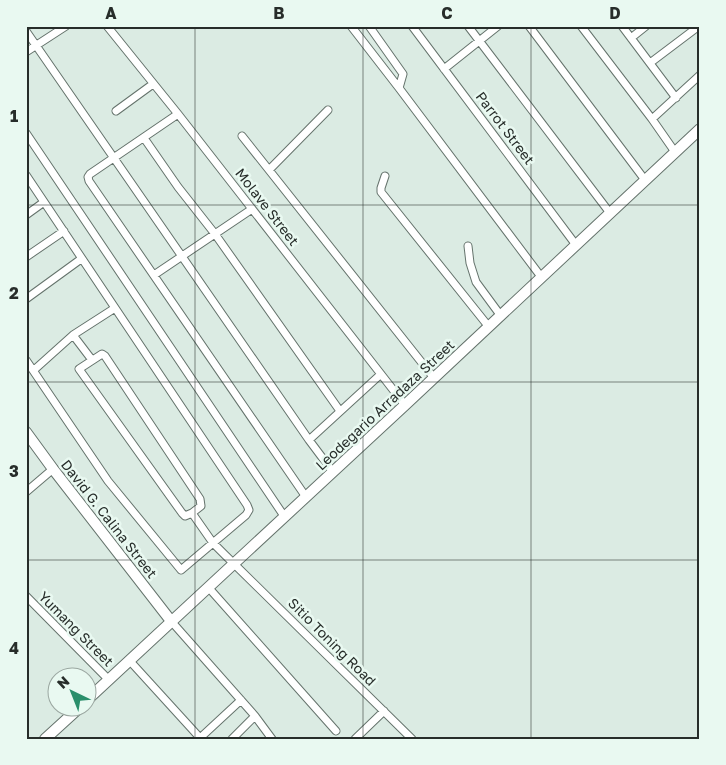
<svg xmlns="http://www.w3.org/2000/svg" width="726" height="765" font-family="'Golos Text',sans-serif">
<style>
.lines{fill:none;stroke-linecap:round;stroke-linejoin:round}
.street-casing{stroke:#65736c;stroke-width:9}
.secondary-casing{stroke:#65736c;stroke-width:12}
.street{stroke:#fff;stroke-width:7}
.secondary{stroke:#fff;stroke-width:10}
.grid{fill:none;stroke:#272d2a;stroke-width:1;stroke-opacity:0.55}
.labels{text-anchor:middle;stroke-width:5;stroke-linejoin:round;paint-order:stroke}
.street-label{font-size:14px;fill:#272d2a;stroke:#e9f9f1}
.neatline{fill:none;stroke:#272d2a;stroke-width:2}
.grid-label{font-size:16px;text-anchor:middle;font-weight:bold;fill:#272d2a}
</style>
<rect width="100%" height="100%" fill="#dbebe3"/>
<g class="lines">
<defs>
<path id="street" d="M107 26 178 114 405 405
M351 26 399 88 542 278
M369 26 403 74 399 88
M412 26 576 245
M468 26 610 213
M529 26 645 180
M581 26 652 119 675 152
M622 26 676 98
M26 31 309 440 333 472
M631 38 646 26
M26 52 66 26
M650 63 699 26
M444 69 498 26
M116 111 153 84
M178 114 90 174 88 177 89 181 306 497
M652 119 700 75
M26 133 284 516
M242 136 434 378
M144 138 178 187 215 234 340 411
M269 170 328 110
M26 175 247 505 249 510 246 515 181 570 108 481 26 360
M385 176 381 188V192L489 327
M26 215 44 202
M468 246 470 263 476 282 501 316
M26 257 64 231
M154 275 252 209
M26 299 81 259
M73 335 92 360
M102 354 105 356 200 499 201 506 192 513 185 516 182 513 79 369Z
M34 370 73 335 115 308
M309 440 381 374
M26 492 53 469
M192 513 213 543 225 555 412 739
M208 587 336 731
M26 596 109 680
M171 621 255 716 272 739
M129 660 201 739
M200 738 241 700
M232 739 255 716
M355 739 384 711"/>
<path id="secondary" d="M26 432 53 469 171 621
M88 699 405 405 700 129
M45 739 79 708"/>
</defs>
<!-- street casing -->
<use href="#street" class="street-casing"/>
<!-- secondary casing -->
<use href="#secondary" class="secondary-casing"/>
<!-- street -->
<use href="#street" class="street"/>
<!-- secondary -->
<use href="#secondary" class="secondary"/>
</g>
<!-- grid -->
<path class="grid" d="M195 26V739M363 26V739M531 26V739M26 205H700M26 382H700M26 560H700"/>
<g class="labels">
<!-- street labels -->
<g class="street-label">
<text transform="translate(505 128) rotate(53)" y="5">Parrot Street</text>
<text transform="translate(267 207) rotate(52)" y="5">Molave Street</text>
<text transform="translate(385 405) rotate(-43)" y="5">Leodegario Arradaza Street</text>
<text transform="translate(109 519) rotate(52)" y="5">David G. Calina Street</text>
<text transform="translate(76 629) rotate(45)" y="5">Yumang Street</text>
<text transform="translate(332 642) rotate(45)" y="5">Sitio Toning Road</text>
</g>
</g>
<!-- border -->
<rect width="726" height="765" fill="none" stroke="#e9f9f1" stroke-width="55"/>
<!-- north arrow -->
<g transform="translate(72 692) rotate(317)"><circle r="24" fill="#e9f9f1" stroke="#9ba7a1"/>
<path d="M0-4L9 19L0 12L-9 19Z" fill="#2a8f6b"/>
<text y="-8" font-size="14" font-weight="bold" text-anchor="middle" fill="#272d2a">N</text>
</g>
<rect x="28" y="28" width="670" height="710" class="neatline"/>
<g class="grid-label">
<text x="111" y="19">A</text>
<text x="279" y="19">B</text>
<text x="447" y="19">C</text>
<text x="615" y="19">D</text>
<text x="14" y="122">1</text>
<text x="14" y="299">2</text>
<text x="14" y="477">3</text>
<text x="14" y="654">4</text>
</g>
</svg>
